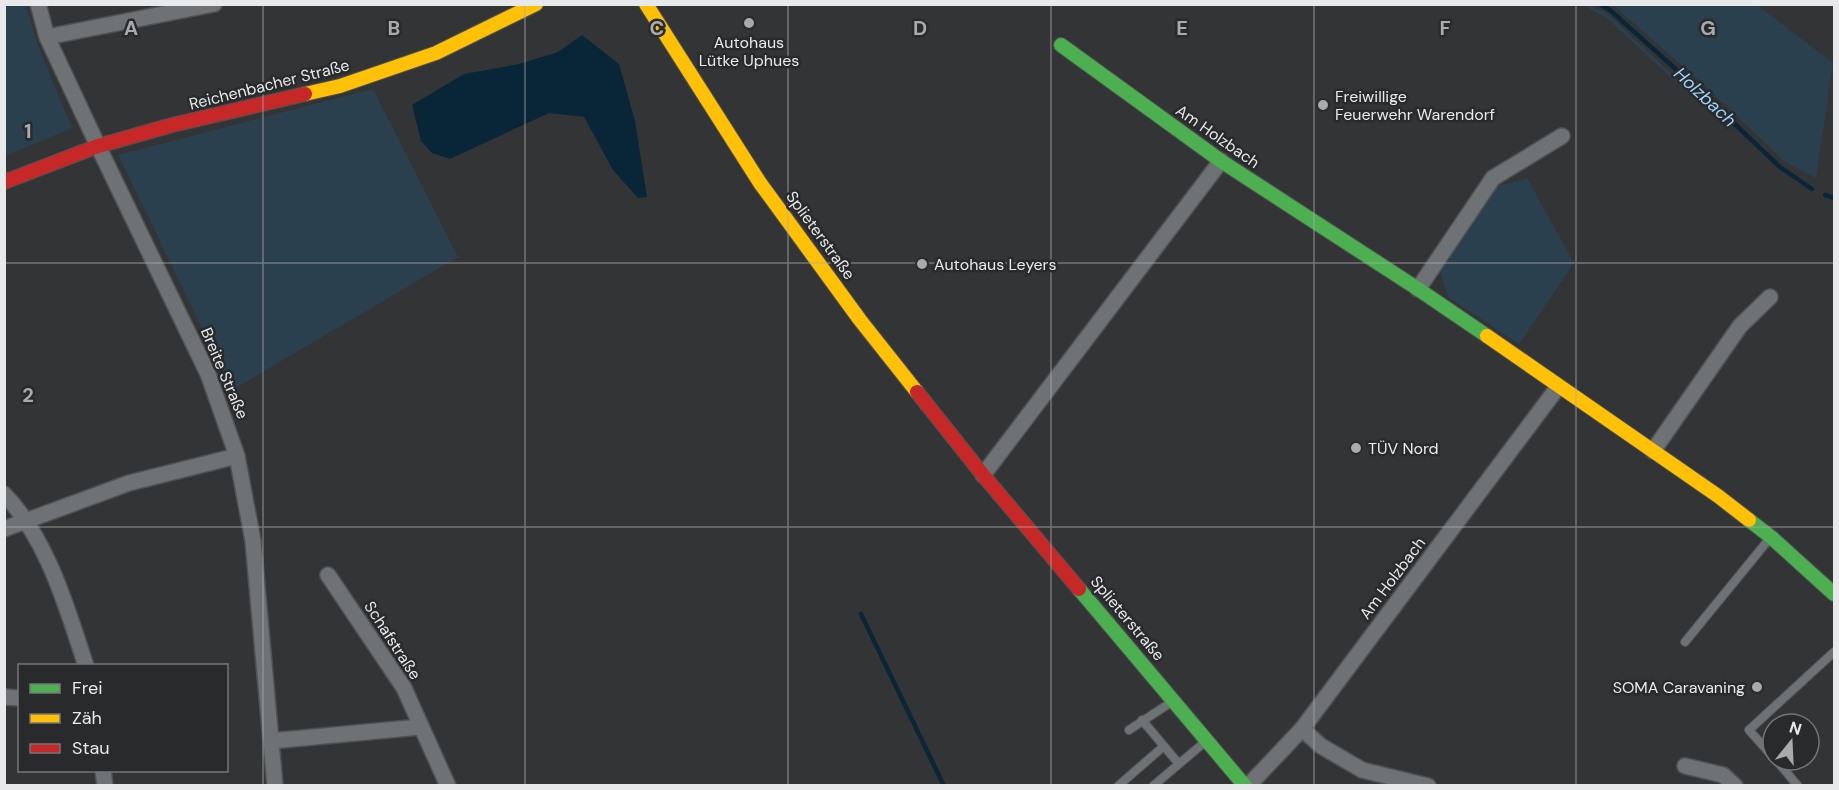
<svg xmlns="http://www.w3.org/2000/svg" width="1839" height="790" font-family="'DM Sans',sans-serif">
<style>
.green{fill:#2b404e}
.water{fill:#092638}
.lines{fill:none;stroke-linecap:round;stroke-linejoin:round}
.stream{stroke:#092638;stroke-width:4.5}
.lane-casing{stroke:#505152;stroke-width:10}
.street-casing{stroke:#505152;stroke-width:18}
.fast-casing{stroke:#505152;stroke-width:16}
.slow-casing{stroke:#505152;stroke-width:16}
.jam-casing{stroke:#505152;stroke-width:16}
.lane{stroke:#6e7275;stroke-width:8}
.street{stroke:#6e7275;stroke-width:15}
.fast{stroke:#4caf50;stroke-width:14}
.slow{stroke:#ffc107;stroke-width:14}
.jam{stroke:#c62828;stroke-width:14}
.grid{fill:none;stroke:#a9aaab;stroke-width:1.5;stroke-opacity:0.55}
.poi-dot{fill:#a9aaab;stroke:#282a2c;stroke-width:2}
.labels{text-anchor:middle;stroke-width:5;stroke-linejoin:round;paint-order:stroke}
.poi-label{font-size:16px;fill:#e8e9ea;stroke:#282a2c;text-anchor:start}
.street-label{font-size:16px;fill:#e8e9ea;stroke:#282a2c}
.water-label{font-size:18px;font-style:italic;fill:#9bd4fc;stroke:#282a2c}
.grid-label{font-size:20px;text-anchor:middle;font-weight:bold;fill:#a9aaab;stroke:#282a2c;stroke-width:5;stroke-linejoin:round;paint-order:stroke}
</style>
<rect width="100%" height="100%" fill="#333435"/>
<!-- green -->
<path class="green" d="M5 4 26 5 37 43 72 128 5 156Z
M1583 5H1589L1609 15 1696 97 1695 100 1607 18Z
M1613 5H1757L1833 63 1816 178 1784 161 1702 83Z
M373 89 458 257 232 390 118 155Z
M1527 178 1574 263 1519 344 1448 297 1440 271 1496 187Z"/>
<!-- water -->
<path class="water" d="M582 35 619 64 635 121 647 197 638 198 613 170 584 117 549 113 450 159 432 153 421 141 412 105 464 74 519 64 558 52Z"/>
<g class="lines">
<!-- stream -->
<path class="stream" d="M1600 4 1611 11 1698 89 1780 167 1812 189
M1825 195 1834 198
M861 614 944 786"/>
<defs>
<path id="lane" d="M1685 642 1770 538
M1142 720 1179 764
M1129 730 1170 703
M1773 757 1749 730 1834 652
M1776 760 1798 786
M1118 786 1164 746
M1153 786 1206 741"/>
<path id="street" d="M38 4 47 37 98 146 208 374 237 456 253 541 275 786
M47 37 214 4
M1418 289 1493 178 1562 136
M1653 451 1740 326 1770 297
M983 475 1221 161
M4 494C47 538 67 608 86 666
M4 529 129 483 237 456
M328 575 404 688 448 786
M4 697 20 698
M1302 729 1321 746 1362 770 1428 786
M271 741 420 727
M1685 766 1723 775 1735 786
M103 770 105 786
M1248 786 1302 729 1558 387"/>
<path id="fast" d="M1061 45 1221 161 1418 289 1487 336
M1749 520 1771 537 1834 594
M1079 589 1245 786"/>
<path id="slow" d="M646 4 760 183 860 320 917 392
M305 94 340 86 436 53 536 4
M1487 336 1718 496 1749 520"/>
<path id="jam" d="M4 182 98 146 172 125 305 94
M917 392 983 475 1079 589"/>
</defs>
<!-- lane casing -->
<use href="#lane" class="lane-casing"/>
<!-- street casing -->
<use href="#street" class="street-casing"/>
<!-- fast casing -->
<use href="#fast" class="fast-casing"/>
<!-- slow casing -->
<use href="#slow" class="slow-casing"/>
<!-- jam casing -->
<use href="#jam" class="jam-casing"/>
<!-- lane -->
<use href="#lane" class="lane"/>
<!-- street -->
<use href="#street" class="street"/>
<!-- fast -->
<use href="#fast" class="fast"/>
<!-- slow -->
<use href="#slow" class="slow"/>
<!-- jam -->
<use href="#jam" class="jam"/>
</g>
<!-- grid -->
<path class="grid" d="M263 4V786M525 4V786M788 4V786M1051 4V786M1314 4V786M1576 4V786M4 263H1834M4 527H1834"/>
<!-- markers -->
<g class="poi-dot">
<circle cx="749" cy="23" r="6"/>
<circle cx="1323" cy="105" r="6"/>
<circle cx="922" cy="264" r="6"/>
<circle cx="1356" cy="448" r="6"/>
<circle cx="1757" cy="687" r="6"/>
</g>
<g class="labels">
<!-- poi labels -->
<g class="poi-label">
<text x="749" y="48" text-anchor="middle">Autohaus<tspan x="749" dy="18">Lütke Uphues</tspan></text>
<text x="1335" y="102">Freiwillige<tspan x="1335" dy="18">Feuerwehr Warendorf</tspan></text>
<text x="934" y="270">Autohaus Leyers</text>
<text x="1368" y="454">TÜV Nord</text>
<text x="1745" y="693" text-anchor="end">SOMA Caravaning</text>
</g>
<!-- street labels -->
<g class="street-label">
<text transform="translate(269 84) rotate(-14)" y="6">Reichenbacher Straße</text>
<text transform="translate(1218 136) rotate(35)" y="6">Am Holzbach</text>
<text transform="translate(821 235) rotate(54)" y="6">Splieterstraße</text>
<text transform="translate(225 373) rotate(67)" y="6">Breite Straße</text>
<text transform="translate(1392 578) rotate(-53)" y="6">Am Holzbach</text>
<text transform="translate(1128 618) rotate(50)" y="6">Splieterstraße</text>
<text transform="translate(393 640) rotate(57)" y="6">Schafstraße</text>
</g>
<!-- water labels -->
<g class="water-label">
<text transform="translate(1705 97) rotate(43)" y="6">Holzbach</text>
</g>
</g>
<g class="grid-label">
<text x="131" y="35">A</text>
<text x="394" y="35">B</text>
<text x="657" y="35">C</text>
<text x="920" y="35">D</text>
<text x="1182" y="35">E</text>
<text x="1445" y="35">F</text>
<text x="1708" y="35">G</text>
<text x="28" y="138">1</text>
<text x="28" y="402">2</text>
</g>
<!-- border -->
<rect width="1839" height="790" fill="none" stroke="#e8e9ea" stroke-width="12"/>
<!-- legend -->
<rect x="18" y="664" width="210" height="108" fill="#282a2c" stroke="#757678" stroke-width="1.5"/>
<rect x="30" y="684" width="30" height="9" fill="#4caf50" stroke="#757678" stroke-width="1.5"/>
<text x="72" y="694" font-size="18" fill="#e8e9ea">Frei</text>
<rect x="30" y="714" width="30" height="9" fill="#ffc107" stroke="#757678" stroke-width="1.5"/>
<text x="72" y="724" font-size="18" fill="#e8e9ea">Zäh</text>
<rect x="30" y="744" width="30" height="9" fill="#c62828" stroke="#757678" stroke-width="1.5"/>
<text x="72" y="754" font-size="18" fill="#e8e9ea">Stau</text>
<!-- north arrow -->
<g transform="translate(1791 742) rotate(18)"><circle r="28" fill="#282a2c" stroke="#757678" stroke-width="1.5"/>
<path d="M0-4.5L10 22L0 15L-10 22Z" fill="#a9aaab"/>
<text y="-9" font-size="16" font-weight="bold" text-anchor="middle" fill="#e8e9ea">N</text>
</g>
</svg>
